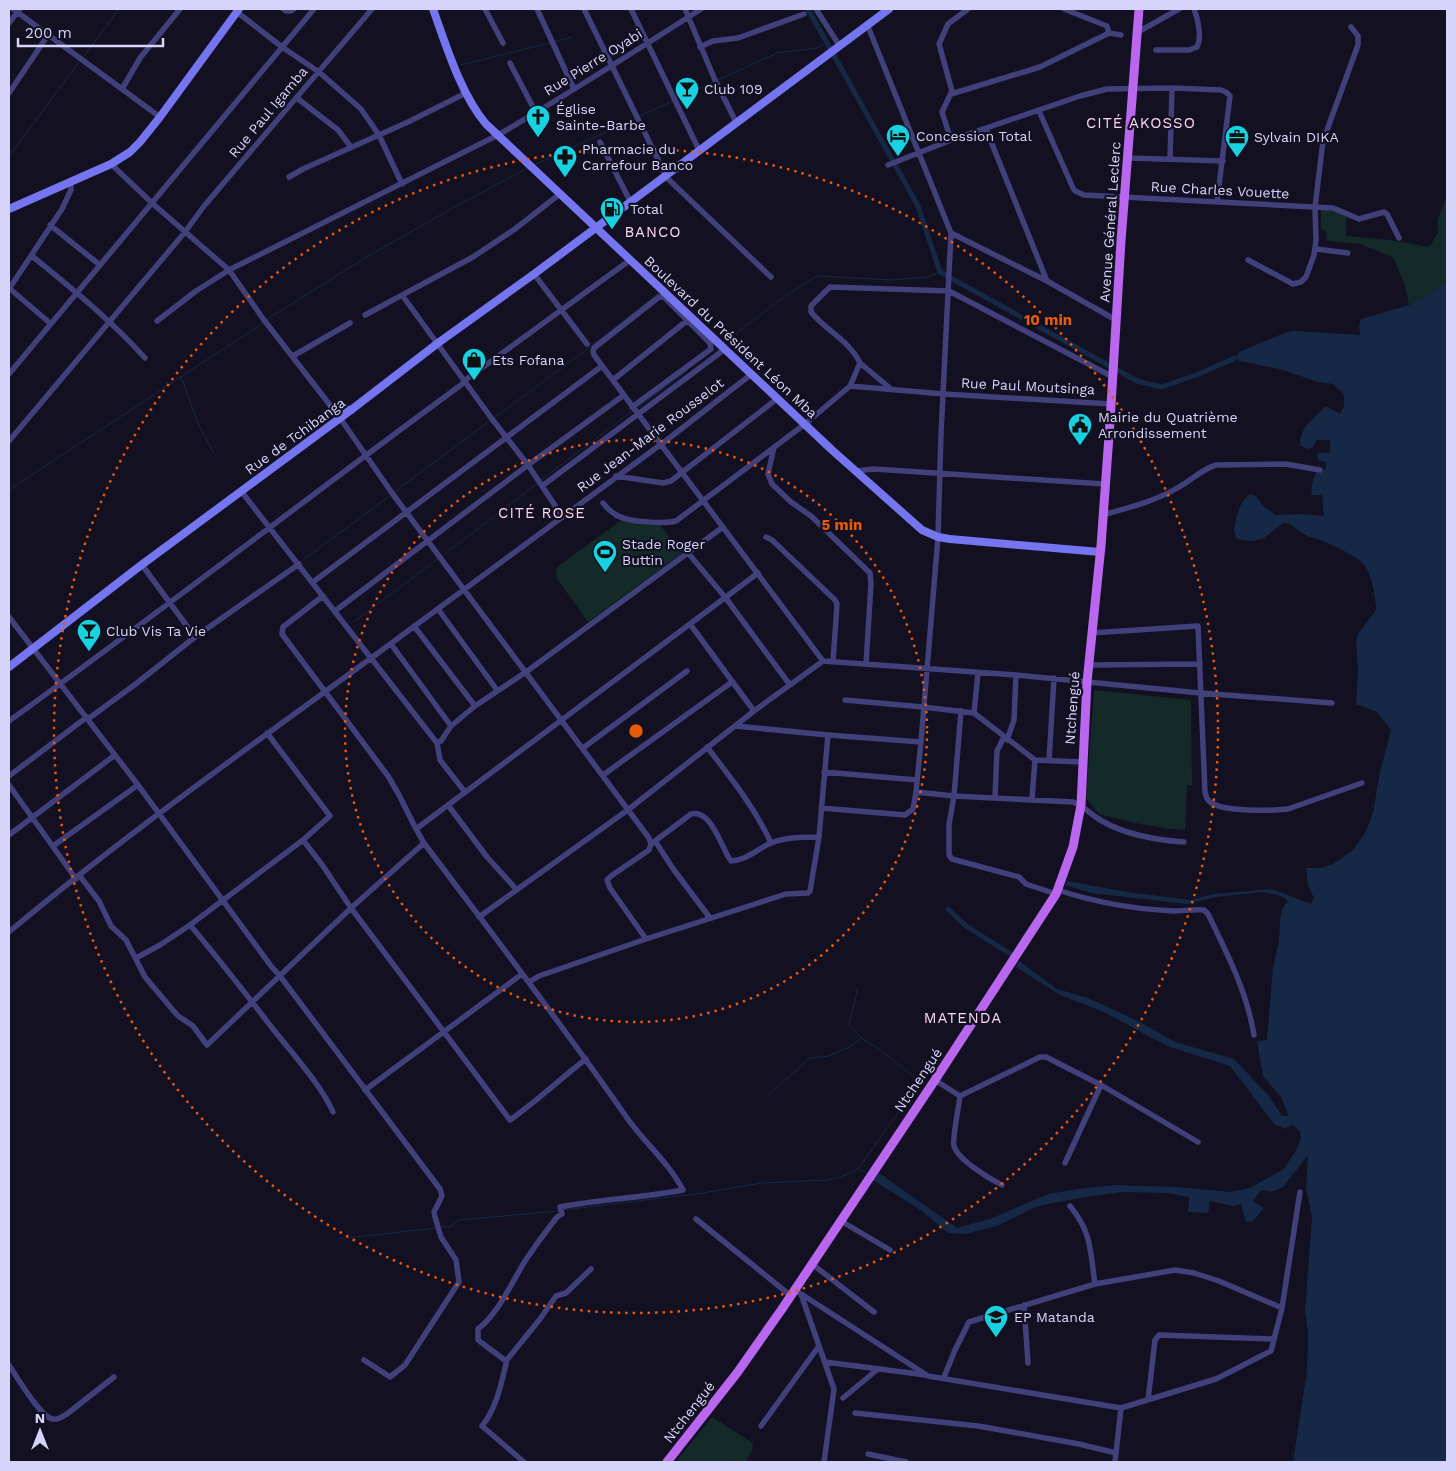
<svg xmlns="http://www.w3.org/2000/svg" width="1456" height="1471" font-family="'Work Sans',sans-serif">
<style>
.green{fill:#132a29}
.water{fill:#152946}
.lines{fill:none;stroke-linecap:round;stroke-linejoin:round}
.stream{stroke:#152946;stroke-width:1}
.canal{stroke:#152946;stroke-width:5}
.street{stroke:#41407b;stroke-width:5.5}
.secondary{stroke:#7575f0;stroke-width:8}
.primary{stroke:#b967ef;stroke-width:9}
.ring{fill:none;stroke:#e8590c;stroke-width:2.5;stroke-dasharray:2.5 5}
.labels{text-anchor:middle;stroke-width:4.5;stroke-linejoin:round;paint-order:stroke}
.street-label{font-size:14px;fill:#d7d4fa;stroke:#121021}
.poi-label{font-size:14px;fill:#d7d4fa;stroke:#121021;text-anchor:start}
.neighbourhood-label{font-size:15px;letter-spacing:1px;fill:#fbd6ee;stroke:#121021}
.centre{fill:#e8590c;stroke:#121021;stroke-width:2.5}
.ring-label{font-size:15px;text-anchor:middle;font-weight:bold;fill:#e8590c;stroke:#121021;stroke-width:4.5;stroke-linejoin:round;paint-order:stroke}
</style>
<rect width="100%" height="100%" fill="#121021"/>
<!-- green -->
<path class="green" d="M1447 195V282L1423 299 1409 305 1405 286 1394 258 1361 244 1327 241 1326 231 1321 229V205L1338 207 1346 210V236L1389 240 1429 247 1438 233V219Z
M620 521 660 525 682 553 588 622 557 579 556 568Z
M1094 690 1191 700 1192 785H1187L1185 830 1171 829 1135 823 1099 814 1086 798Z
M712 1417 753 1443 752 1451 746 1461 748 1462H735L731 1460 728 1462H680L678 1459Z"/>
<!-- water -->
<path class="water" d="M1447 282V1462H1293L1306 1377 1308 1352V1332L1305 1311 1312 1218 1306 1187 1308 1155 1283 1187 1271 1192 1263 1190 1259 1192 1253 1201 1264 1208 1253 1221 1246 1222 1241 1204 1233 1206 1210 1201 1208 1213 1188 1212 1189 1197 1168 1193 1123 1192 1079 1198 1038 1206 997 1226 966 1234 948 1233 922 1211 873 1180 879 1173 957 1228 990 1219 1048 1194 1085 1188 1115 1185 1176 1187 1230 1192 1250 1188 1284 1169 1297 1149 1301 1138 1300 1131 1292 1125 1285 1129 1274 1124 1230 1066 1167 1046 1104 1012 1060 995 1016 967 1019 961 1057 989 1088 998 1140 1022 1175 1042 1234 1059 1268 1095 1282 1116H1289L1281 1097 1263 1076 1257 1041 1267 1040 1273 968 1279 941 1280 920 1282 909 1288 901 1281 896 1263 892 1216 897 1187 904 1091 893 1065 885 1067 881 1127 892 1190 900 1214 894 1272 889 1311 904 1314 898 1308 885 1306 868H1322L1335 863 1353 850 1365 833 1373 813 1380 772 1391 730 1377 712 1356 704 1358 669 1356 642 1358 634 1376 610C1375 596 1373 581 1367 569 1362 558 1336 547 1326 542 1319 539 1311 538 1304 534 1298 531 1291 522 1285 523 1281 524 1278 527 1275 529 1263 541 1254 543 1237 539L1234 532C1235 519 1239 502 1250 494L1256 496 1263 506 1276 515 1303 514 1324 516 1322 495H1311L1313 479 1316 473 1326 469V462L1318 460V453H1330V440H1317L1312 448 1307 449 1300 445C1299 428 1315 417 1326 406L1340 414 1344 406V394L1333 384 1318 382 1280 369 1239 361 1237 356 1239 352 1287 332 1294 331 1360 335 1359 325 1361 319 1409 305 1423 299Z"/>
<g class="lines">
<!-- stream -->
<path class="stream" d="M554 42 572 37
M84 56 119 9
M461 65 550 43
M718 80 777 53 817 48 827 41
M677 99 714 82
M638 117 673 101
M9 156 79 62
M534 165 635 119
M266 320 365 258 458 205 528 168
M723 343 788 294 817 276 891 280 927 277 940 272
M181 377 198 423 214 454
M637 408 688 370
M494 418 590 347 660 292
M541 480 634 410
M9 490 263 323
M394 492 491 420
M442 556 538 483
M303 560 391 495
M355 621 439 558
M858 987 849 1025 861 1038 879 1049 920 1082 858 1169 867 1173
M767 1096 810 1058 829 1056 849 1047 860 1039
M563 1210 703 1193 761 1183 827 1180 838 1178 858 1169
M441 1227H450L459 1220 559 1211
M338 1239 437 1228"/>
<!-- canal -->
<path class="canal" d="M808 9 918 206 940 272 1137 381 1161 387 1199 374 1235 358
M948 909 966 926 1012 955"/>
<!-- street -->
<path class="street" d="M13 9 160 117
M283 9 286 11H291L294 9
M485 9 503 43
M537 9 574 89
M584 9 667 178 771 277
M631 9 699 150
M685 9 715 80 736 122
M816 9 839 45
M1064 9 1107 26 1109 33
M237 12 282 47 319 72 361 109 379 135 402 184
M9 23 20 9
M1138 32 1179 9
M700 47 713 41 738 38 804 14
M1156 50H1189L1197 47C1202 37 1198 19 1194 9
M510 63 536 113
M122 89 140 58 180 9
M9 93 48 35
M951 94 1040 67 1109 33 1121 35
M297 98 338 130 351 147
M1039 111 1073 188 1075 191 1084 195 1333 208 1359 219 1384 212 1387 214 1399 238
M986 129 1047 281
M951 140 942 112 952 91 939 44 948 24 968 9
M600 142 630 201
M1129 158 1223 161
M1170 159 1172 88
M111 164 152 203 229 270 264 320 340 418 392 493 649 838 651 844 649 850 611 876 607 880 610 888 646 939
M888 165 951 140 1080 96 1107 89 1172 88 1221 90 1226 92 1230 96 1217 202
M289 177 303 169 408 122 466 93
M50 225 100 265
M951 233 1047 281 1116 320
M1316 249 1348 253
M32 256C71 288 111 320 145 358
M1248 260 1293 284 1301 282 1306 277 1314 255 1316 240 1315 207 1323 141 1358 45V36L1351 27
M534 274 587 344
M9 288 51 324
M9 289 62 209 71 190V182
M402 295 492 419 528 465 562 516
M365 315 473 257 515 229 561 193
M157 321 196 291 229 270 498 135C567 95 634 52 701 9
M293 356 350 323
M9 374 314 9
M613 380 689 319
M464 381 630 260
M850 386 944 394 1111 404
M891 389 860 363C850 341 825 330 811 312V306L830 287 949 291 1113 377
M632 407 711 349 710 343 664 297H659L594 348 593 351 594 355C671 457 747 559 823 661
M9 441 185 232 204 206 372 9
M774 447 768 474 772 484 791 502 811 516 870 573 871 584 866 664
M855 471 874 469 1104 484
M616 476 663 483 671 481 778 398
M542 486 725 349
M241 491 437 743 441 741 451 726 475 706 526 672 723 527
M603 503C607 508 612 513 618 516 629 522 665 524 676 521L805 424 850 386 860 363
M1102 515C1128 508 1156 501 1179 487 1192 480 1202 469 1216 465L1285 464 1320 470
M766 537 772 540 835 600 837 604 833 662
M688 553 725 597 790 685
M142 565 195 637
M313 582 602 366
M323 596 283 627 282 634 388 776 399 795 416 829
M438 609 497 690
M335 611 528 465 624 395
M9 617 138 785 271 966 280 976 440 1189 442 1196 434 1212 435 1217 441 1237 456 1260 459 1282 405 1365 390 1377 364 1360
M690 624 754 711
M414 626 475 706
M1091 633 1198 626 1205 792C1206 796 1206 799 1210 802 1223 812 1271 811 1288 809L1362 783
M391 644 451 726
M1089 665 1200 664
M845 700 923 707 974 713 1035 760 1082 762
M961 711 954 796 1073 802C1084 806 1091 815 1102 821 1126 835 1156 840 1184 842
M974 713 978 673
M88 719 137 683 195 637 299 564
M9 721C163 610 312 494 465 382
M735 726 828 735 921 742
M1007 740 1014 720 1016 675
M437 743 440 760 465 792
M707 747C731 778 755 808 771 843
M583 748 687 671
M1049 761 1054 678
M824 772 917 780
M603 775 732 682
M9 776 87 717
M9 785 76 879
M916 792 954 796 949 824V855L952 859 1019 877 1026 884 1056 894
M995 797 997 751 1004 737
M1032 799 1035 760
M448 805 487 857 517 890
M821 808 905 815 913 809 916 792 921 742 938 537 941 434 951 233 867 24
M9 835 115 755
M303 840 323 866 351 908 510 1120C537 1101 560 1079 586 1059
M655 841 674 870 710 918
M424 843C492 934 562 1024 627 1118 644 1142 669 1163 683 1190 642 1198 601 1199 560 1207L562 1214 557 1217C546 1231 535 1246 525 1261 512 1282 498 1314 478 1329V1340L506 1361V1364C501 1385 496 1409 482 1426L524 1462
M651 844 691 814C712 809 721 848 731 861 747 860 757 849 771 843 786 837 804 837 819 837
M53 846 138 785
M79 875 99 901 111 926 126 940 145 977 178 1016 193 1026 207 1045 351 908 424 843 416 829 758 573
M1058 890C1094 902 1134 909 1173 911 1183 911 1194 909 1204 910L1208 914C1227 953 1247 992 1254 1035
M479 917 629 809 754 711 823 661 1016 675 1200 693 1332 703
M190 925C219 959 246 994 273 1029 292 1053 321 1085 333 1112
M9 932C126 834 251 746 374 656 470 586 564 515 660 445 691 422 721 397 752 374
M136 958 160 945 190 925 303 840 330 816 267 733
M529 982 539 976 646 939 786 894 808 893 810 891 819 837 828 735
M935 1080 960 1096
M365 1090 522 974
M960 1096 1040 1057H1046L1101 1085 1198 1142
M960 1096C959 1106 952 1139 954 1146 958 1160 990 1179 1002 1185
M1065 1163 1101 1085
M1070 1206C1092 1233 1090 1250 1095 1284
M696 1219 791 1296
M841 1221 890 1250
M812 1264 874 1312
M795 1290 928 1376 1121 1408 1216 1379 1271 1351 1282 1308 1300 1192
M801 1294 834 1389 824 1462
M1024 1305 1028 1363
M506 1361 540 1319 556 1296 566 1293 591 1269
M825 1362 926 1375
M9 1365C17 1377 40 1417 53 1419 58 1420 63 1416 67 1414L114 1377
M944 1377 955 1350 969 1322 1095 1284 1175 1270 1194 1273 1219 1281 1282 1308
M843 1398 878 1369
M1148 1400 1155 1340 1159 1335 1274 1339
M855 1413 978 1426 1079 1444 1116 1453
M761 1426 819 1346
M868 1454 906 1462
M1115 1462 1121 1408"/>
<!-- secondary -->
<path class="secondary" d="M433 9C446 45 461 95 486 124L832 450 922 530 938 537 950 539 1100 552
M9 209 111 164 130 152 140 142 160 117 239 9
M332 408 351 410
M9 667 140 566 351 410 438 343 534 274 889 9"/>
<!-- primary -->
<path class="primary" d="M667 1462 737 1373 782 1309 935 1080 1056 894 1073 847 1081 805 1087 682 1101 546 1110 422 1121 241 1139 9"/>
</g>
<!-- distance rings -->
<g class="ring">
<circle cx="636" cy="731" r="291"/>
<circle cx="636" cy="731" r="582"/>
</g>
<!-- icons -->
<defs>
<symbol id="bar-pin" viewBox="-11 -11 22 30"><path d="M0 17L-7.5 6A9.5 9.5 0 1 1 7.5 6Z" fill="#18d2e2" stroke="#121021"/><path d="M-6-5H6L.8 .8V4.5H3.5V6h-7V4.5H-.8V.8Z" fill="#111"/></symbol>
<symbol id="church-pin" viewBox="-11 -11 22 30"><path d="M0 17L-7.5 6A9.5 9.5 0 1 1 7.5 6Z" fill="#18d2e2" stroke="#121021"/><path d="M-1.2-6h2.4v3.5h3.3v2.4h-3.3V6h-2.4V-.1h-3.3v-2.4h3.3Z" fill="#111"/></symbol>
<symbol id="hotel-pin" viewBox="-11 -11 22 30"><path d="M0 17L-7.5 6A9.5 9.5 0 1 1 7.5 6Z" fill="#18d2e2" stroke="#121021"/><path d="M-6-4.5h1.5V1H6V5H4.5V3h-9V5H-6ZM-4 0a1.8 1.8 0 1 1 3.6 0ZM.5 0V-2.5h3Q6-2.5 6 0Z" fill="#111"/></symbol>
<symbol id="office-pin" viewBox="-11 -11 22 30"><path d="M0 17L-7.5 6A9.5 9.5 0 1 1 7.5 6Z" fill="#18d2e2" stroke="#121021"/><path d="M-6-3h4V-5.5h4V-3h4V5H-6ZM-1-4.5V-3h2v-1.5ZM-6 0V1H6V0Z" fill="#111"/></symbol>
<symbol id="pharmacy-pin" viewBox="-11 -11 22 30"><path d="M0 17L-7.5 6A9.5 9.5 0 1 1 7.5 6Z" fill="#18d2e2" stroke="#121021"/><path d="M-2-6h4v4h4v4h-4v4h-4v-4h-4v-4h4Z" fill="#111"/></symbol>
<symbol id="fuel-pin" viewBox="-11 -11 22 30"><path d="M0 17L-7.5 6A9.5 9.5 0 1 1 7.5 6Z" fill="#18d2e2" stroke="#121021"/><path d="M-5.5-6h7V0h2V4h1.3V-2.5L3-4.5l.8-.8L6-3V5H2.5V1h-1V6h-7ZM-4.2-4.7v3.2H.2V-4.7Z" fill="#111"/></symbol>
<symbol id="shop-pin" viewBox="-11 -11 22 30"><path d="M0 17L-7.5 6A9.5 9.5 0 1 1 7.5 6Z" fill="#18d2e2" stroke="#121021"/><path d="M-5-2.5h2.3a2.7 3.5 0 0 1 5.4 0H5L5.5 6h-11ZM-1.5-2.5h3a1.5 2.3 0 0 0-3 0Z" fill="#111"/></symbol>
<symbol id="civic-pin" viewBox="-11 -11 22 30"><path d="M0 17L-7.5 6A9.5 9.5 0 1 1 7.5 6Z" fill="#18d2e2" stroke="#121021"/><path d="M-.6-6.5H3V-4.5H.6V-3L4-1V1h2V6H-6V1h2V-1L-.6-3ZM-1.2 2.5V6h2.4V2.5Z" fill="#111"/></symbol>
<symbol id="stadium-pin" viewBox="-11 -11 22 30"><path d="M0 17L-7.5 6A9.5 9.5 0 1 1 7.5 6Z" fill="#18d2e2" stroke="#121021"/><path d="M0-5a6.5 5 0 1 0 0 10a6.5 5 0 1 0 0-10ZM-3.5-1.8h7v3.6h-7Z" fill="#111"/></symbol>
<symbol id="school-pin" viewBox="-11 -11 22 30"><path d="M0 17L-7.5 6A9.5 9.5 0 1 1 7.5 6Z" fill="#18d2e2" stroke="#121021"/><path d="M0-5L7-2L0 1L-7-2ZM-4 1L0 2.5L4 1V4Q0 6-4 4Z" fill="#111"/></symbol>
</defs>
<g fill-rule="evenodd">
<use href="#bar-pin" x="673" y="75" width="28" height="38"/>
<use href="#church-pin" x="524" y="103" width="28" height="38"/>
<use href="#hotel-pin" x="884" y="122" width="28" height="38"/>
<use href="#office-pin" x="1223" y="123" width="28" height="38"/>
<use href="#pharmacy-pin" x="551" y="143" width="28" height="38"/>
<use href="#fuel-pin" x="598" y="195" width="28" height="38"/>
<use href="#shop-pin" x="460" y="346" width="28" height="38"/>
<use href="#civic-pin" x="1066" y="411" width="28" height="38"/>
<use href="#stadium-pin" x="591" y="538" width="28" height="38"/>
<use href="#bar-pin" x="75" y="617" width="28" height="38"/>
<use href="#school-pin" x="982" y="1303" width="28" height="38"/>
</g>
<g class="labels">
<!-- street labels -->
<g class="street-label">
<text transform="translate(593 62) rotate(-32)" y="5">Rue Pierre Oyabi</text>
<text transform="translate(268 112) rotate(-50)" y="5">Rue Paul Igamba</text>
<text transform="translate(1220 190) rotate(3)" y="5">Rue Charles Vouette</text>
<text transform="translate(1110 222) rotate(-86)" y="5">Avenue Général Leclerc</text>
<text transform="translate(731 337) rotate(43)" y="5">Boulevard du Président Léon Mba</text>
<text transform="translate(1028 386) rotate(3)" y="5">Rue Paul Moutsinga</text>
<text transform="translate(650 435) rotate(-37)" y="5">Rue Jean-Marie Rousselot</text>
<text transform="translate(295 436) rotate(-36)" y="5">Rue de Tchibanga</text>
<text transform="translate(1072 708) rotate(-86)" y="5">Ntchengué</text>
<text transform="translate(918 1080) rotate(-56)" y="5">Ntchengué</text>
<text transform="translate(689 1412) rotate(-52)" y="5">Ntchengué</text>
</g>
<!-- poi labels -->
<g class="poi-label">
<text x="704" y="94">Club 109</text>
<text x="556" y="114">Église<tspan x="556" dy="16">Sainte-Barbe</tspan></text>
<text x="916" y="141">Concession Total</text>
<text x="1254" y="142">Sylvain DIKA</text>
<text x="582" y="154">Pharmacie du<tspan x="582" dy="16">Carrefour Banco</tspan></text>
<text x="630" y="214">Total</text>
<text x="492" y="365">Ets Fofana</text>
<text x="1098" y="422">Mairie du Quatrième<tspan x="1098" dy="16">Arrondissement</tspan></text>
<text x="622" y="549">Stade Roger<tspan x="622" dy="16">Buttin</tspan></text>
<text x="106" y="636">Club Vis Ta Vie</text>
<text x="1014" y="1322">EP Matanda</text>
</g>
<!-- neighbourhood labels -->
<g class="neighbourhood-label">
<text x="1141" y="128">CITÉ AKOSSO</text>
<text x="653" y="237">BANCO</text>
<text x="542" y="518">CITÉ ROSE</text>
<text x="963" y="1023">MATENDA</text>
</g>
</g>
<circle cx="636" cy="731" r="8" class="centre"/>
<g class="ring-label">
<text x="1048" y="325">10 min</text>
<text x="842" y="530">5 min</text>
</g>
<!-- border -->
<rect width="1456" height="1471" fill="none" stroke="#d7d4fa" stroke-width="20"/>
<!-- north arrow -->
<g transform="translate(40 1431)" stroke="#121021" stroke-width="4" paint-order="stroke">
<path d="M0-4L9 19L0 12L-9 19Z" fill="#d7d4fa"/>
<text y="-8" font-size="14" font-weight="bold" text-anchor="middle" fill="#d7d4fa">N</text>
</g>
<!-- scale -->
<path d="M18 38v8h145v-8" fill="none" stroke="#d7d4fa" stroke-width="2.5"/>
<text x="25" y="38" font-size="15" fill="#d7d4fa" stroke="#121021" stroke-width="4" paint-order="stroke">200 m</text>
</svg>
